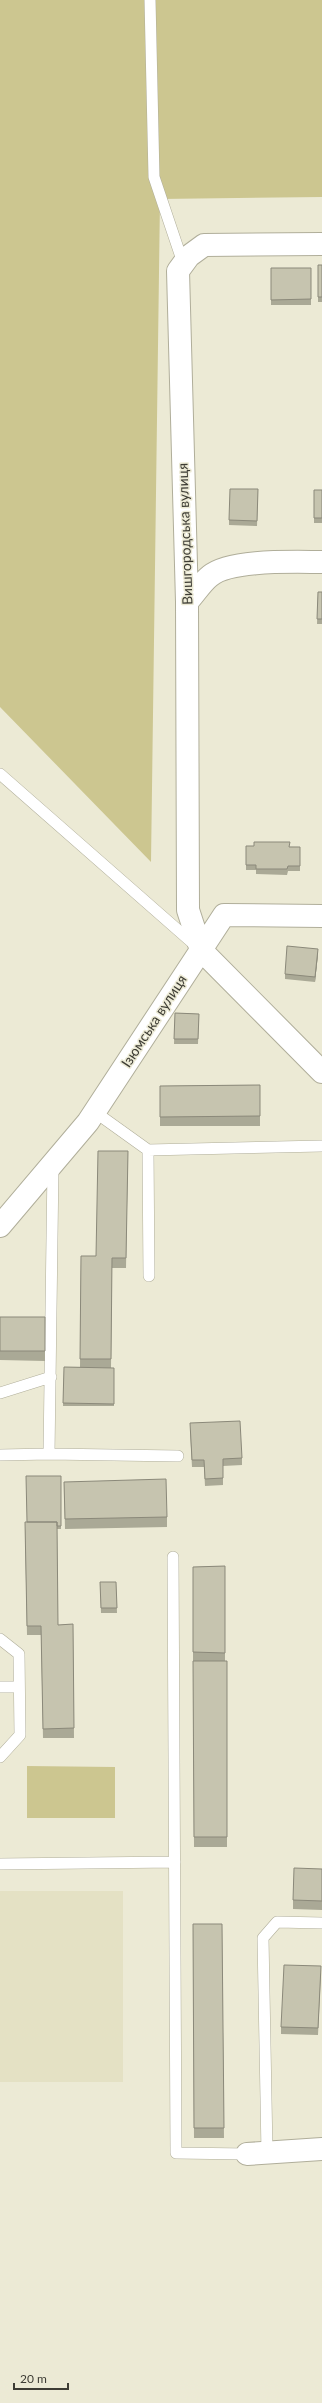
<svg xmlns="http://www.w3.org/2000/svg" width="322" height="2403" font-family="Lato,sans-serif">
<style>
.built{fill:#e4e1c4}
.green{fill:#ccc690}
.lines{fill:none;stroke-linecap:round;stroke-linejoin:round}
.service-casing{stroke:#b0ae9a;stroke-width:12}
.minor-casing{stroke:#b0ae9a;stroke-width:24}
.service{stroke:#fff;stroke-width:11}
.minor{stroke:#fff;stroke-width:22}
.wall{fill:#aaa996}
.shaded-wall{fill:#8b897a}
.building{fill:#c6c4af;stroke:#8b897a}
.labels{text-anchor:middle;stroke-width:3;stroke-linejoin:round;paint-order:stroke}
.street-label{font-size:14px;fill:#3d3c34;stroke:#ecead5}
</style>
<rect width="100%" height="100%" fill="#ecead5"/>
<!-- built -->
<path class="built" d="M0 1891H123V2082H0Z"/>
<!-- green -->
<path class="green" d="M0 0H322V197L160 199 151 862 0 707Z
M27 1766 115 1767V1818H27Z"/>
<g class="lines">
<defs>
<path id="service" d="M150 0 154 177 183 263
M0 774 195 945
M95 1112 148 1150
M149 1276 148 1150 322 1146
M0 1393 51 1377
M49 1454 178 1456
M0 1455 49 1454 53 1166
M173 1557 176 2153 247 2154
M0 1639 19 1654 20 1735 0 1757
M0 1687H19
M0 1864 175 1862
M267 2152 263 1938 277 1922 322 1923"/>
<path id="minor" d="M322 244 204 245 189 256 178 271 187 602 188 910 201 950 322 1072
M187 602C195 594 201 583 210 576 230 559 295 562 322 562
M0 1226 88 1122 224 915 322 916
M247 2154 322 2149"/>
</defs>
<!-- service casing -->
<use href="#service" class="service-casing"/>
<!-- minor casing -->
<use href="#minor" class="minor-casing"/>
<!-- service -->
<use href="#service" class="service"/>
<!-- minor -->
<use href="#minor" class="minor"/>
</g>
<!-- wall -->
<path class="wall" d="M318 265H322V302H318Z
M271 268H311V305H271Z
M258 489 257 526 229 525V520Z
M314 490H322V523H314Z
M318 592H322V624H317Z
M246 846 300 847V871H288L287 875 256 874V870H246Z
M318 954 315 982 285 979V974Z
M175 1013 199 1014 198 1044H174Z
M260 1085V1126H160V1086Z
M128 1151 126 1268H112L111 1368H114V1406H63L64 1367H80L81 1256H96Z
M0 1317H45V1361L0 1360Z
M190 1430 242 1458V1465L223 1466V1485L205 1486 204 1467H192Z
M61 1476V1529H57L58 1625 73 1624 74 1738H43L41 1635H27L25 1531 27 1522Z
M64 1482 167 1517V1527L65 1529Z
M225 1566V1661H227V1847H194L193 1662V1567Z
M100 1582H116L117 1613H101Z
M322 1869V1910L293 1909V1900Z
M193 1924H222L224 2138H194Z
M321 1973 318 2035 281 2034V2027Z"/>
<!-- shaded-wall -->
<path class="shaded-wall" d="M318 949V954L315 982V977Z"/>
<!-- building -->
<path class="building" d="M318 265H322V297H318Z
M271 268H311V299L271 300Z
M230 489H258L257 521 229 520Z
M314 490H322V518H314Z
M318 592H322V619H317Z
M254 842H290L289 847H300V866H288L287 869H256V865H246V846H254Z
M287 946 318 949 315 977 285 974Z
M175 1013 199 1014 198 1039H174Z
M260 1085V1116L160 1117V1086Z
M98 1151H128L126 1258H112L111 1359H80L81 1256H96Z
M0 1317H45V1351H0Z
M64 1367 114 1368V1404L63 1403Z
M240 1421 242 1458 223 1459V1478L205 1479 204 1460H192L190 1423Z
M26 1476H61V1526H57V1522H27Z
M166 1479 167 1517 65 1519 64 1482Z
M25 1522H57L58 1625 73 1624 74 1728 43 1729 41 1626H27Z
M225 1566V1653L193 1652V1567Z
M100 1582H116L117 1608H101Z
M193 1661H227V1837H194Z
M294 1868 322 1869V1901L293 1900Z
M193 1924H222L224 2128H194Z
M284 1965 321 1966 318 2028 281 2027Z"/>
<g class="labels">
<!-- street labels -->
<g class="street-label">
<text transform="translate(185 534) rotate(-92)" y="5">Вишгородська вулиця</text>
<text transform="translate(154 1021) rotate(-57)" y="5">Ізюмська вулиця</text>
</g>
</g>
<!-- scale -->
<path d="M14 2383v6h54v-6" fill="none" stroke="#3d3c34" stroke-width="2"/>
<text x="20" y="2383" font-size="12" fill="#3d3c34" stroke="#ecead5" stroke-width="3" paint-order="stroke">20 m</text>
</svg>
